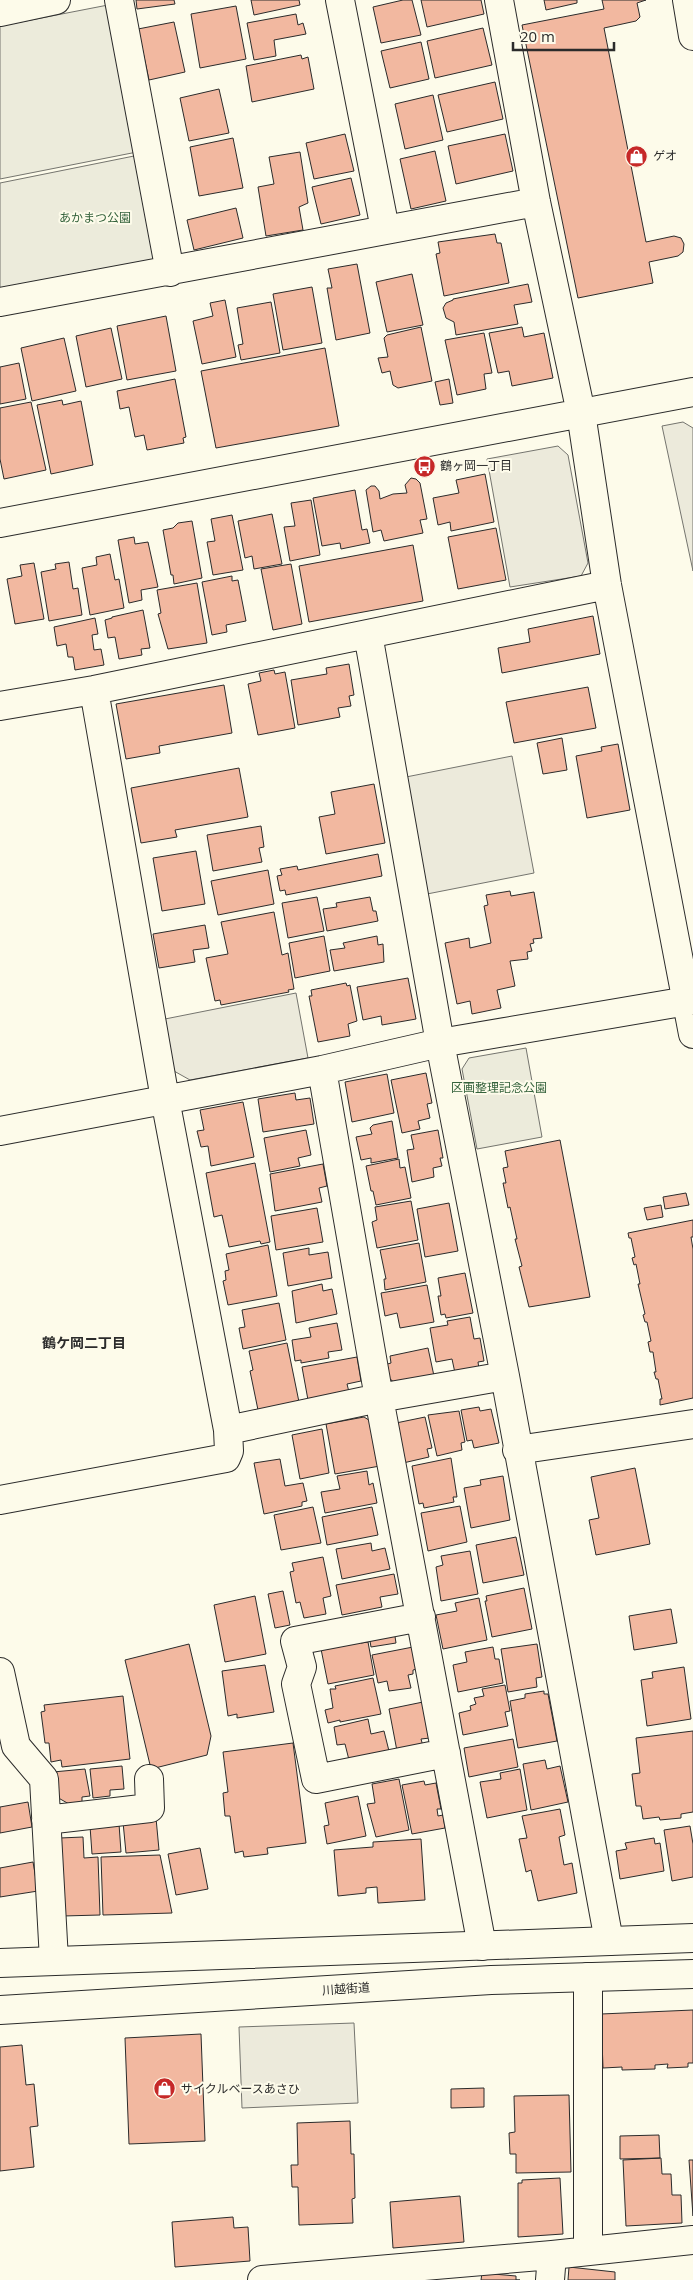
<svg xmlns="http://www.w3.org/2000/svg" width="693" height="2280" font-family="'Open Sans','Noto Sans JP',sans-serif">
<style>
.green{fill:#ecebdb;stroke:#74746e}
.parking{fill:#eceadb;stroke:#74746e}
.building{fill:#f2b8a0;stroke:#2b2b2b}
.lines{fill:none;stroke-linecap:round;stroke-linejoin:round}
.minor-casing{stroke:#2b2b2b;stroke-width:30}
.highway-casing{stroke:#2b2b2b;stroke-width:30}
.minor{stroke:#fdfbea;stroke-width:28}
.highway{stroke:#fdfbea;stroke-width:28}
.labels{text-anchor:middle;stroke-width:4;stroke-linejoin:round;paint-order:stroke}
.poi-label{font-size:12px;fill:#2b2b2b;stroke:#fdfbea;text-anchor:start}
.park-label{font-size:12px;fill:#34623c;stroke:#fdfbea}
.street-label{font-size:12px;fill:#2b2b2b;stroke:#fdfbea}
.neighbourhood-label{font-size:14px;font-weight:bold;fill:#2b2b2b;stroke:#fdfbea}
</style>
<rect width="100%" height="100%" fill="#fdfbea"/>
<!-- green -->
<path class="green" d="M108 5 137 152 0 179V26Z
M139 155 158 255 152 261 0 289V183Z
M526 1048 542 1137 477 1149 462 1069 469 1058Z"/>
<!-- parking -->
<path class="parking" d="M683 422 693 428V571L662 426Z
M558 446 568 455 588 563 581 576 510 587 487 459Z
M512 756 534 873 427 894 406 777Z
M296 993 308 1058 190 1080 174 1071 165 1019Z
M354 2023 358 2103 242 2108 239 2027Z"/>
<!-- building -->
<path class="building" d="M136 0H174L175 4 137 9Z
M251 0H299L300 5 254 15Z
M403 0H412L421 35 381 43 373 7Z
M421 0H481L484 14 427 27Z
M544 0H577V3L546 10Z
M602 0H646L637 3 640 17 636 21 604 28 646 242 674 236 681 238 684 244 683 252 678 256 649 262 653 283 578 298 522 25 604 9Z
M236 6 246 59 200 68 191 14Z
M296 14 298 25 303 23 306 34 274 40 276 56 254 60 247 23Z
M174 22 185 72 149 80 138 29Z
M483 28 492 65 435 78 427 41Z
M421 42 429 79 390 88 381 51Z
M301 55 302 59 308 57 314 89 252 102 246 66Z
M495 82 503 119 447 132 438 95Z
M219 89 229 133 189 141 180 98Z
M433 95 443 140 405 149 395 104Z
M345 134 354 171 314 179 306 143Z
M505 134 513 171 456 184 448 146Z
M233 138 243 188 199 196 190 147Z
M435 151 446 201 411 209 400 159Z
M300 152 308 203 299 207 303 230 266 236 258 187 274 184 269 157Z
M351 178 360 215 321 224 312 187Z
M236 208 243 238 194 250 187 220Z
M495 234 497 243H501L509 283 444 296 436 254 440 253 438 242Z
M357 264 370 333 336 340 327 288H332L328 269Z
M412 274 423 325 387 332 376 282Z
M528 284 532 302 514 305 518 324 456 335 454 322 446 318 443 308 446 303 453 300V299Z
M312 287 322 343 283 350 273 294Z
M225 300 236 357 202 364 193 321 213 316 210 303Z
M271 302 280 353 241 360 238 345 243 344 237 308Z
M166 316 176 371 127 380 117 326Z
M421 327 432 381 398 388 393 385 390 371 382 373 378 358 388 357 384 338 387 335Z
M522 327 524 337 544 333 553 378 512 386 509 371 498 373 489 333Z
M111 328 122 379 86 387 76 336Z
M484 333 492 373 484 374 486 389 457 395 445 340Z
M64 338 76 391 32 401 21 348Z
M325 348 339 426 216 448 201 371Z
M19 363 26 399 0 404V367Z
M175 379 186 437 183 438 184 443 147 450 144 435 135 437 129 407 120 409 117 391Z
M449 379 453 403 440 405 435 382Z
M62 400 63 405 81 401 93 465 51 474 37 405Z
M31 402 46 470 4 479 0 459V408Z
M485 474 494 522 451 531 450 522 438 525 433 498 459 493 456 480Z
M411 478 416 479 420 483 427 519 420 520 423 533 384 541 381 530 373 532 366 490 371 486H375L379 491 380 499 393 494 407 493 405 485Z
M355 490 362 530 367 529 370 543 341 549 340 543 322 546 313 498Z
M311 500 320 555 290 561 284 527 295 526 291 503Z
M272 514 282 564 254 569 252 556 245 558 238 521Z
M232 515 243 570 213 575 207 542 215 541 211 519Z
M192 521 202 578 174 584 173 575H171L163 530 173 528 178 523Z
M496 528 506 580 458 589 448 537Z
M134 537 135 544 148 542 158 587 141 590 142 600 129 603 118 540Z
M413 545 423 601 309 622 299 566Z
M110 554 115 580 119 579 124 608 90 615 82 568 97 565 96 557Z
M69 562 73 589 78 588 82 615 49 621 41 572 56 569 55 564Z
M34 563 44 619 15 624 7 579 22 576 20 565Z
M291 564 302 624 273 630 261 569Z
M232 576V581L238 580 246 621 226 625 227 632 212 635 202 582Z
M197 583 207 643 168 649 158 614 161 613 157 590Z
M143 610 150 648 141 649 142 655 119 659 115 637 108 638 105 620 112 618V617Z
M593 616 600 654 502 673 498 648 530 642 528 629Z
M95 618 98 634 92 635 94 650 101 649 104 665 75 670 73 657H68L66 644 57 646 54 627Z
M349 664 354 695 349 696 351 706 338 708 340 717 298 725 291 680 327 674 326 668Z
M274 670 275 674 285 672 295 728 258 735 248 684 261 681 259 673Z
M224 685 232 733 159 746 160 753 126 759 116 704Z
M588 687 596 728 514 743 506 702Z
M562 738 567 770 543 774 537 743Z
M618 744 630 810 587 818 576 756 602 751 601 747Z
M239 768 248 817 175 830 177 837 141 843 131 788Z
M374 784 385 843 326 854 319 817 335 814 331 792Z
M261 826 264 847 259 848 262 862 213 871 207 835Z
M196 851 205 904 162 911 153 858Z
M378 854 382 876 286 895 285 890 280 891 277 876 282 875 280 869 297 866 298 870Z
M268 870 274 904 218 915 211 881Z
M510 891 511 896 534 892 542 938 533 939 534 943 530 944 532 951 527 952 528 959 510 961 515 986 497 990 501 1008 472 1014 470 1001 457 1004 445 943 469 938 470 948 491 943 484 906 488 905 486 895Z
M317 897 324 931 288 938 282 903Z
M370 897 373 911H376L378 921 327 931 323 909 337 907 336 903Z
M274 912 282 955 288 953 294 989 288 990 289 992 221 1005 220 1000 215 1001 206 958 228 954 221 922Z
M205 925 209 948 193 950 195 962 159 968 153 934Z
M324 936 330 971 295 978 289 943Z
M377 936 378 945 383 944 384 962 334 971 330 950 345 948 343 943Z
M408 978 416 1019 382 1025 381 1016 363 1020 357 987Z
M346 983 347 986 350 985 357 1021 348 1024 350 1036 318 1042 309 996H312L311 990Z
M426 1073 432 1103 427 1104 430 1118 418 1121 420 1129 402 1133 391 1080Z
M387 1074 394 1113 352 1122 345 1082Z
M295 1093 296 1100 310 1098 314 1124 263 1132 258 1099Z
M243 1102 254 1157 211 1166 208 1146 201 1147 197 1131 204 1130 200 1110Z
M392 1121 398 1158 371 1163V1158L361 1160 356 1137 372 1134 370 1128 373 1125Z
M306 1130 311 1155 298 1158 300 1166 270 1172 264 1138Z
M438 1130 443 1158H440L442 1166 433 1168 434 1177 412 1182 407 1150 414 1149 411 1135Z
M560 1140 590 1297 529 1307 519 1267 522 1266 515 1239H517L510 1207 508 1208 503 1183H506L503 1168 508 1167 505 1151Z
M399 1159 400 1168 405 1167 411 1198 376 1205 373 1191H371L366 1166Z
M255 1163 270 1242 261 1244 260 1241 229 1247 222 1215 214 1217 206 1173Z
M323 1164 327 1186 319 1188 322 1202 275 1211 270 1174Z
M686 1193 689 1205 665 1209 663 1197Z
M411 1201 418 1240 377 1248 372 1222 377 1220 375 1207Z
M449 1203 458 1251 425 1257 417 1209Z
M661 1205 663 1217 647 1220 644 1208Z
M317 1208 323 1242 276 1250 271 1216Z
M693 1220V1237H691L693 1249V1398L660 1405V1399H662L658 1379H656L654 1372H656L653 1352H650L648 1342 651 1341 647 1322H645L643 1315 645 1314 638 1284H640L636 1264 634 1265 632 1258 635 1257 631 1238H629L628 1233Z
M419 1243 426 1282 385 1290 384 1279H386L380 1250Z
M268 1245 277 1296 228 1305 223 1281 226 1280 225 1271 229 1270 226 1254Z
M309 1248V1255L328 1252 332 1278 288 1286 283 1253Z
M465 1273 473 1313 446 1318 445 1314 441 1315 438 1296H441L438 1278Z
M322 1284 323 1291 332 1289 337 1314 296 1323 292 1291Z
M427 1285 434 1322 400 1328 397 1313 385 1316 381 1293Z
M279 1303 286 1340 243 1349 239 1328 245 1327 242 1310Z
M470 1317 474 1339 480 1338 484 1361 478 1362 479 1369 455 1373 452 1359 436 1362 430 1328 448 1325 447 1321Z
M337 1323 342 1350 328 1352 329 1358 301 1363V1360L295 1361 292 1340 311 1337 309 1328Z
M287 1343 299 1402 258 1410 250 1371 253 1370 249 1351Z
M428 1348 434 1376 392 1384V1380L387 1381 384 1365 391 1363 390 1356Z
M357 1357 361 1381 347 1384 349 1392 308 1400 302 1367Z
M479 1407 480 1411 491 1409 499 1443 474 1448 472 1440 467 1441 461 1410Z
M459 1411 465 1442 461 1443 462 1450 437 1456 428 1415Z
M364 1417 372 1422 380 1466 335 1474 326 1424Z
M425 1417 432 1448 427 1449 429 1457 403 1463 396 1423Z
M322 1429 329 1473 300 1479 292 1435Z
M451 1458 457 1497H453L454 1502 424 1508 423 1503 419 1504 412 1466Z
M280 1459 285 1486 303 1483 307 1501 302 1502V1506L264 1514 254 1463Z
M635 1468 650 1544 596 1555 589 1520 599 1518 591 1477Z
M367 1471 369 1485 373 1483 377 1503 325 1513 321 1492 340 1489 337 1476Z
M503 1476 510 1520 471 1528 464 1488 481 1485 480 1480Z
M460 1506 467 1542 428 1551 421 1513Z
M313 1507 321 1543 281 1550 274 1515Z
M372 1507 378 1535 327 1545 322 1517Z
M516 1537 524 1575 483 1583 476 1545Z
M371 1543 372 1551 385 1548 390 1569 342 1579 336 1549Z
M470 1551 478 1594 441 1601 436 1567 443 1565 441 1556Z
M323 1557 331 1596 323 1598 326 1614 304 1618 300 1602 296 1603 290 1572 294 1571 292 1563Z
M394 1574 398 1594 380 1597 382 1607 342 1615 336 1585Z
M524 1588 532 1629 492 1637 485 1601H487L486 1596Z
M283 1591 290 1625 275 1628 268 1594Z
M255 1596 266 1654 225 1662 214 1605Z
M479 1598 487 1640 443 1649 436 1615 457 1611 455 1603Z
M671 1609 677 1643 634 1650 629 1616Z
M394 1630 396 1643 371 1647 369 1635Z
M361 1641V1643L368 1642 374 1675 328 1684 320 1644Z
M189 1644 211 1736 207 1755 151 1769 125 1660Z
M537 1644 542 1677 536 1678 537 1687 508 1692 501 1649Z
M413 1647 417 1669 413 1670V1674L408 1675 411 1688 389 1691 387 1681 378 1683 372 1655Z
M493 1647 495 1659H499L503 1683 458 1692 453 1665 467 1662 465 1652Z
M265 1665 274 1712 237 1718V1714L228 1716 222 1671Z
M684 1667 691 1719 647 1726 641 1680 653 1678 652 1672Z
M373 1678 381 1714 340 1722V1720L328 1723 325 1710 333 1708 330 1689H336L335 1686Z
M505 1685 510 1711 505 1712 508 1726 463 1735 459 1713 471 1710 470 1706 476 1704 474 1698 484 1696 482 1689Z
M544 1691V1694H548L557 1741 518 1748 510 1701 525 1698V1694Z
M123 1696 130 1759 62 1767 61 1760 51 1762 49 1743H45L41 1712 45 1711 44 1705Z
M423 1702 430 1738 421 1739 423 1746 397 1751 389 1709Z
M368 1719 371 1734 384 1731 389 1751 349 1760 345 1744 337 1745 334 1727Z
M693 1731V1812L681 1814V1818L660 1820 659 1817 643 1819 641 1806H636L632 1774 640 1773 636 1738Z
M513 1739 518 1767 469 1777 464 1748Z
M293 1743 306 1843 267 1848 268 1854 244 1857 243 1851 235 1853 230 1816H225L223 1793 228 1792 223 1752Z
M545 1760 547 1769 560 1766 568 1802 531 1810 523 1764Z
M122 1766 124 1789 110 1790V1796L93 1798 90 1769Z
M85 1769 90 1796 82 1797V1803L69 1804 55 1796 53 1772Z
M520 1769 527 1810 487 1818 480 1782 501 1779 500 1773Z
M399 1779 409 1830 376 1837 367 1804 375 1803 372 1784Z
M424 1781 425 1785 436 1783 441 1809H437L438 1816 443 1815 445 1828 412 1834 402 1785Z
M358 1796 366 1836 327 1844 324 1826 329 1825 325 1803Z
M28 1802 32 1827 0 1833V1807Z
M560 1809 565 1835 559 1837 564 1865 572 1863 577 1893 538 1901 531 1870 526 1872 519 1839 527 1838 522 1816Z
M156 1818 159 1850 126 1853 123 1822Z
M119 1824 121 1852 92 1854 90 1826Z
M690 1826 693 1844V1877L672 1881 664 1830Z
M83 1837 84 1858 98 1857 100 1915 63 1916 60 1838Z
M654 1838 655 1844 660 1843 664 1871 620 1879 616 1851 627 1849 625 1843Z
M421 1839 425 1900 378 1903 377 1887 366 1888V1893L338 1896 334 1850 373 1847V1842Z
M200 1848 208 1889 176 1895 168 1854Z
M160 1855 172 1913 103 1915 101 1857Z
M33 1862 38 1891 0 1897V1868Z
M693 2010V2063H688V2067L667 2068 668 2064 655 2065V2069L622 2070V2067L603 2068 601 2014Z
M201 2034 205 2141 129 2144 125 2038Z
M22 2045 26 2085 34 2084 38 2126 30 2127 34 2167 0 2171V2047Z
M484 2088V2107L451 2108V2089Z
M569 2095 571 2172 516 2173V2154H510L509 2133 515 2132 514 2096Z
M350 2121 351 2154H354L355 2198 352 2199 353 2223 299 2225 298 2187H292L291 2165H298L297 2123Z
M659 2135 660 2158 620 2159V2136Z
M661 2158 662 2174H671L672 2195H681L682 2223 626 2226 623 2160Z
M689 2160H693V2216Z
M560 2178 563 2234 518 2237V2183H522V2180Z
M460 2196 464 2242 393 2248 390 2202Z
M233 2217 234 2228 248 2227 250 2261 175 2267 172 2222Z
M569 2267 615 2272V2280H568Z
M482 2273 516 2276V2280H520H481Z"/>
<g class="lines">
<defs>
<path id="minor" d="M119 0 170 272
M340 0 385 229
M499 0 536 202 581 413 607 585 693 1034
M687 0 693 36
M0 12 56 0
M0 302 536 202
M0 523 693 392
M368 634 440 1043 505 1376 609 1941
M0 706 94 690 607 585
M322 1070 379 1398 482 1946
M0 1131 322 1070 440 1043 693 1000
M228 1430 379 1398 505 1376
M517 1450 693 1424
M0 1500 226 1458 229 1451 228 1430 165 1099 94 690
M421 1617 295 1641 302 1667 296 1684 316 1779 446 1753
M0 1672 16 1746 44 1779 54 1960
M46 1820 150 1808 149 1779
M588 1977V2251
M262 2280 552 2255 693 2240
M550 2280 552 2255"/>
<path id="highway" d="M0 1963 693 1938
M0 2010 491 1980 693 1974"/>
</defs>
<!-- minor casing -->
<use href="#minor" class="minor-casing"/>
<!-- highway casing -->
<use href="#highway" class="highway-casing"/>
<!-- minor -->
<use href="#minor" class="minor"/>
<!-- highway -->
<use href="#highway" class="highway"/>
</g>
<!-- icons -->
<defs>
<symbol id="shop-disc" viewBox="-11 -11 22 22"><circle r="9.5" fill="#c62828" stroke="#fdfbea"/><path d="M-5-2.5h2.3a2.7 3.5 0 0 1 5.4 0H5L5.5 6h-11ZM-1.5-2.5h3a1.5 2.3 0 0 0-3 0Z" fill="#fff"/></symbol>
<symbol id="bus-disc" viewBox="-11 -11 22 22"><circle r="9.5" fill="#c62828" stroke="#fdfbea"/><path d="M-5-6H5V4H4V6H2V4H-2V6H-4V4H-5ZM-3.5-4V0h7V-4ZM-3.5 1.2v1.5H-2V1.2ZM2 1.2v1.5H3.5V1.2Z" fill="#fff"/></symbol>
</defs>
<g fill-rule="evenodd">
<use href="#shop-disc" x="624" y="144" width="25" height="25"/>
<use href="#bus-disc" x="412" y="454" width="25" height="25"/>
<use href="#shop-disc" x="152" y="2076" width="25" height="25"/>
</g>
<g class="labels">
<!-- poi labels -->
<g class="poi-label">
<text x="653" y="160">ゲオ</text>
<text x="440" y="470">鶴ヶ岡一丁目</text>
<text x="181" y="2093">サイクルベースあさひ</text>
</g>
<!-- park labels -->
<g class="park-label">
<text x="95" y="222">あかまつ公園</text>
<text x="499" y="1092">区画整理記念公園</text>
</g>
<!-- street labels -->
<g class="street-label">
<text transform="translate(346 1989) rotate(-4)" y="4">川越街道</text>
</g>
<!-- neighbourhood labels -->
<g class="neighbourhood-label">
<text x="84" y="1348">鶴ケ岡二丁目</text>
</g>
</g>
<!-- scale -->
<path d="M513 42v8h101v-8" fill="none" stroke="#2b2b2b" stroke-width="2.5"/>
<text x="520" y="42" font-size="15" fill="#2b2b2b" stroke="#fdfbea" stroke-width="4" paint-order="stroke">20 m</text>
</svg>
